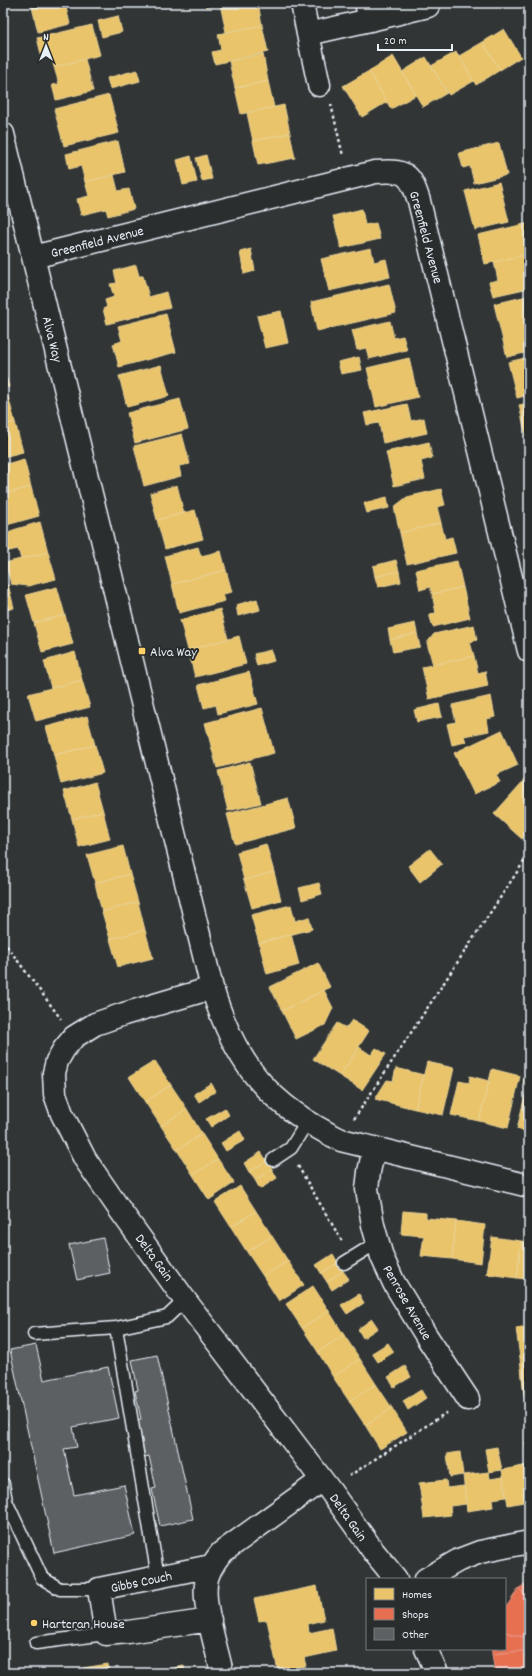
<svg xmlns="http://www.w3.org/2000/svg" width="532" height="1676" font-family="Dekko,sans-serif">
<style>
.homes{fill:#e9c46a;stroke:#e9d295}
.shops{fill:#e76f51;stroke:#e79683}
.building{fill:#5c6063;stroke:#e8f1f8}
.lines{fill:none;stroke-linecap:round;stroke-linejoin:round}
.lane-casing{stroke:#e8f1f8;stroke-width:15}
.street-casing{stroke:#e8f1f8;stroke-width:25}
.path{stroke:#e8f1f8;stroke-width:2.5;stroke-dasharray:3 3;stroke-linecap:butt}
.lane{stroke:#2a2d2e;stroke-width:12}
.street{stroke:#2a2d2e;stroke-width:22}
.poi-dot{fill:#ffd166;stroke:#2a2d2e;stroke-width:1.5}
.labels{text-anchor:middle;stroke-width:4;stroke-linejoin:round;paint-order:stroke}
.street-label{font-size:14px;fill:#e8f1f8;stroke:#2a2d2e}
.poi-label{font-size:14px;fill:#e8f1f8;stroke:#2a2d2e;text-anchor:start}
</style>
<rect width="100%" height="100%" fill="#323536"/>
<filter id="ink" filterUnits="userSpaceOnUse"><feTurbulence type="fractalNoise" baseFrequency=".025" numOctaves="2"/><feDisplacementMap in="SourceGraphic" scale="8" xChannelSelector="R" yChannelSelector="G"/><feConvolveMatrix kernelMatrix="1 2 1 2 8 2 1 2 1" color-interpolation-filters="sRGB"/></filter>
<g filter="url(#ink)">
<!-- homes -->
<path class="homes" d="M31 3H65L70 24 38 32Z
M205 3H224L206 7Z
M224 3H258L262 25 226 32 220 4Z
M118 16 122 32 102 37 98 21Z
M92 25 100 55 54 67 50 52 41 54 37 38Z
M262 25 268 52 215 64 212 52 221 50 218 34Z
M504 29 521 57 500 70 483 42Z
M483 42 500 70 476 85 459 56Z
M456 52 474 81 449 95 431 66Z
M263 54 268 81 235 88 229 61Z
M393 56 416 95 391 109 369 71Z
M426 57 447 93 423 107 402 72Z
M85 59 93 91 56 100 52 85 59 84 54 67Z
M137 70 140 81 110 89 107 78Z
M369 71 387 102 362 117 343 86Z
M268 81 274 107 241 114 235 88Z
M109 95 119 133 64 146 54 109Z
M284 105 290 133 253 141 247 113Z
M290 133 295 158 258 165 253 141Z
M118 141 125 172 85 182 81 166 69 169 66 154Z
M499 143 507 175 474 183 470 166 463 168 459 153Z
M206 155 212 179 202 181 196 158Z
M191 156 197 182 183 185 177 160Z
M114 175 118 191 129 189 134 209 108 216 106 209 81 215 77 199 89 196 85 182Z
M499 182 509 222 475 230 465 191Z
M362 209 365 225 376 223 380 239 341 248 333 216Z
M529 223V254L485 264 478 235Z
M371 248 374 262 386 259 390 277 329 291 321 259Z
M251 249 255 271 244 274 240 252Z
M524 255 529 277V288L493 296 489 282 498 280 494 262Z
M136 265 139 276H143L149 297 166 292 170 308 107 324 103 309 107 307 105 300 114 297 110 284 117 283 114 271Z
M389 284 396 313 317 331 311 302Z
M527 296 529 305V352L507 357 494 304Z
M281 311 288 343 265 348 257 316Z
M166 314 176 352 119 367 113 344 122 341 118 326Z
M390 321 394 338 403 336 407 350 369 359 366 348 357 350 352 330Z
M359 357 362 370 341 374 338 362Z
M529 357V395L517 398 508 362Z
M409 358 418 397 376 407 367 368Z
M3 364 9 387 3 388Z
M161 365 169 396 127 407 119 376Z
M8 396 15 422 3 425V397Z
M180 399 188 429 135 443 127 413Z
M529 403V440L527 441 519 405Z
M407 404 411 421 424 418 427 433 383 443 379 423 367 425 364 413Z
M15 422 23 452 3 457V425Z
M182 434 190 464 179 466 181 476 144 486 134 446Z
M429 442 432 458 421 461 425 479 394 486 386 452Z
M24 459 31 487 3 494V465Z
M177 485 184 513 157 520 150 493Z
M31 487 39 516 3 526V494Z
M441 489 445 505 437 507 441 523 400 533 394 507 407 497Z
M387 497 389 508 367 513 364 503Z
M195 510 203 539 165 549 157 520Z
M40 522 48 552 21 559 18 549 5 552 3 538 13 530Z
M441 523 445 539 452 537 456 553 407 564 400 533Z
M198 547 201 556 221 551 226 570 172 584 165 556Z
M48 552 56 579 28 586 11 584 5 563Z
M396 560 399 571 375 577 373 566Z
M457 561 463 587 432 594 430 587 420 590 416 570Z
M226 570 232 592 223 594 225 601 179 613 172 584Z
M399 571 401 582 378 587 375 577Z
M8 585 11 596 3 598V586Z
M57 587 65 615 34 623 26 595Z
M463 587 470 618 433 627 429 614 436 613 432 594Z
M11 596 14 608 3 611V598Z
M257 599 260 610 238 616 236 605Z
M220 609 228 639 188 650 180 620Z
M65 615 73 644 42 652 34 623Z
M415 623 417 633 390 640 388 629Z
M474 625 477 640 470 642 474 656 433 665 427 643 434 634Z
M417 633 420 647 393 652 390 640Z
M239 636 246 664 195 677 188 650Z
M271 650 274 661 257 666 254 654Z
M75 652 82 680 51 688 44 661Z
M474 656 478 673 485 671 488 686 429 699 422 667Z
M249 672 258 704 218 714 216 705 204 708 198 685Z
M82 680 90 707 36 721 28 694Z
M491 696 495 717 487 719 489 731 464 736 466 742 452 745 447 724 456 722 452 705Z
M439 704 442 717 417 722 414 710Z
M262 708 274 753 217 768 205 723Z
M87 716 95 745 54 755 46 727Z
M502 730 518 765 496 775 500 782 474 794 454 753Z
M95 745 103 773 61 784 54 755Z
M250 762 261 803 228 811 218 771Z
M527 777 529 779V832L522 839 494 814Z
M95 782 103 811 72 819 64 791Z
M288 798 296 828 235 844 227 814Z
M103 811 110 839 79 847 72 819Z
M266 844 274 872 244 880 237 852Z
M123 846 130 874 95 883 87 855Z
M430 849 442 864 420 882 408 866Z
M274 872 281 900 252 908 244 880Z
M130 874 138 902 102 912 95 883Z
M319 883 322 894 302 900 299 888Z
M138 902 145 930 110 939 102 912Z
M291 905 295 921 309 917 312 929 259 943 251 915Z
M145 930 153 958 118 967 110 939Z
M291 934 299 965 267 974 259 943Z
M318 963 330 987 282 1011 270 987Z
M324 990 333 1008 325 1025 296 1039 282 1011Z
M352 1020 369 1031 340 1076 313 1059 337 1023 346 1028Z
M359 1047 371 1055 376 1048 386 1054 362 1090 340 1076Z
M155 1061 171 1085 145 1102 129 1077Z
M528 1061 529 1062V1085L523 1084Z
M427 1062 454 1068 443 1115 415 1109Z
M396 1068 424 1075 415 1109 375 1099 387 1080 393 1081Z
M492 1069 520 1076 508 1128 479 1121Z
M470 1076 489 1081 479 1121 451 1115 459 1081 469 1083Z
M211 1083 216 1091 199 1102 194 1094Z
M171 1085 187 1109 161 1126 145 1102Z
M527 1087 529 1088V1132L517 1129Z
M225 1108 229 1115 211 1127 206 1119Z
M187 1109 202 1134 177 1150 161 1126Z
M240 1131 245 1140 226 1151 221 1143Z
M202 1134 218 1159 193 1175 177 1150Z
M261 1152 267 1161 249 1172 244 1163Z
M218 1159 234 1183 209 1200 193 1175Z
M267 1161 272 1169 255 1180 249 1172Z
M272 1169 277 1178 260 1189 255 1180Z
M240 1186 256 1211 231 1227 215 1202Z
M256 1211 272 1236 247 1252 231 1227Z
M403 1211 426 1213V1218L456 1221 452 1259 421 1256 424 1236 401 1234Z
M456 1221 485 1225 481 1263 452 1259Z
M272 1236 288 1261 263 1276 247 1252Z
M492 1237 521 1241 517 1278 487 1274Z
M521 1241 529 1242V1287H526L527 1279 517 1278Z
M333 1254 338 1263 321 1273 316 1265Z
M288 1261 304 1285 279 1301 263 1276Z
M338 1263 343 1271 327 1282 321 1273Z
M343 1271 349 1279 332 1290 327 1282Z
M313 1286 329 1311 302 1328 286 1304Z
M359 1294 364 1303 347 1314 341 1305Z
M329 1311 344 1335 318 1352 302 1328Z
M372 1319 378 1328 363 1338 358 1329Z
M529 1327V1356L520 1358 516 1328Z
M344 1335 360 1359 333 1377 318 1352Z
M388 1343 394 1352 378 1362 372 1353Z
M529 1356V1386L523 1387 520 1358Z
M360 1359 376 1384 349 1401 333 1377Z
M405 1366 411 1377 394 1387 388 1377Z
M376 1384 392 1408 365 1425 349 1401Z
M529 1386V1417H527L523 1387Z
M421 1390 426 1398 408 1410 403 1401Z
M392 1408 407 1432 380 1449 365 1425Z
M525 1442H529V1465Z
M497 1447 502 1470 489 1472 485 1449Z
M460 1452 463 1475 450 1477 447 1454Z
M528 1465 529 1501 508 1505 502 1470Z
M489 1472 490 1479 503 1477 506 1497 492 1499 493 1507 467 1511 463 1475Z
M446 1480 447 1488 464 1486 466 1504 450 1506 451 1515 424 1518 419 1483Z
M317 1586 324 1620 308 1624 309 1633 332 1628 336 1651 304 1658 306 1666 278 1671 267 1620 259 1621 254 1599Z
M108 1664 109 1673H84L83 1668Z
M184 1666 185 1673H148Z"/>
<!-- shops -->
<path class="shops" d="M529 1583V1599L519 1588Z
M519 1588 529 1599V1628L523 1637 505 1632V1609Z
M505 1632 523 1637V1651L492 1654V1649H505Z
M523 1651 527 1673H495L492 1654Z"/>
<!-- building -->
<path class="building" d="M103 1238 110 1273 77 1280 69 1245Z
M36 1345 44 1380 108 1367 119 1418 73 1427 77 1447 64 1449 74 1495 124 1485 135 1535 54 1553 10 1350Z
M157 1355 193 1519 160 1526 152 1489 156 1488 149 1456 145 1457 137 1420 141 1419 135 1391 138 1390 132 1360Z
M3 1406 7 1425 3 1426Z"/>
<g class="lines">
<defs>
<path id="lane" d="M273 1160 291 1148 307 1122
M344 1263 378 1242
M116 1328 158 1577
M34 1334 116 1328 167 1317 185 1300
M3 1484 6 1501 42 1578 60 1589H99
M36 1643 106 1634"/>
<path id="street" d="M302 3 308 34 370 20 366 3
M370 20 428 6
M308 34 319 85
M3 134 212 988C235 1063 268 1105 341 1140L529 1186
M33 257 375 172C405 170 410 172 419 201L529 651
M212 988 124 1014 95 1024 74 1037 64 1049 57 1061 54 1073 55 1094 62 1114 85 1159 120 1210 185 1300 329 1489 374 1552 396 1579
M374 1148 369 1172 367 1189 373 1225 382 1257 394 1283 427 1337 468 1399
M426 1579 459 1560 480 1552 529 1542
M210 1620 128 1632 106 1634 99 1589 211 1566
M426 1649 437 1673
M222 1673C217 1649 203 1607 206 1584 207 1572 214 1562 221 1553L322 1480"/>
</defs>
<!-- lane casing -->
<use href="#lane" class="lane-casing"/>
<!-- street casing -->
<use href="#street" class="street-casing"/>
<!-- path -->
<path class="path" d="M331 104 343 156
M3 941 61 1019
M354 1119 529 854
M298 1166 343 1243
M349 1476 449 1411
M3 1549 8 1553"/>
<!-- lane -->
<use href="#lane" class="lane"/>
<!-- street -->
<use href="#street" class="street"/>
</g>
</g>
<!-- markers -->
<g class="poi-dot">
<rect x="138" y="647" width="8" height="8" rx="2"/>
<circle cx="34" cy="1623" r="4"/>
</g>
<g class="labels">
<!-- street labels -->
<g class="street-label">
<text transform="translate(427 237) rotate(75)" y="5">Greenfield Avenue</text>
<text transform="translate(97 241) rotate(-14)" y="5">Greenfield Avenue</text>
<text transform="translate(53 339) rotate(76)" y="5">Alva Way</text>
<text transform="translate(155 1257) rotate(54)" y="5">Delta Gain</text>
<text transform="translate(408 1302) rotate(60)" y="5">Penrose Avenue</text>
<text transform="translate(349 1517) rotate(55)" y="5">Delta Gain</text>
<text transform="translate(141 1581) rotate(-12)" y="5">Gibbs Couch</text>
</g>
<!-- poi labels -->
<g class="poi-label">
<text x="150" y="656">Alva Way</text>
<text x="42" y="1628">Hartcran House</text>
</g>
</g>
<!-- margin -->
<rect width="532" height="1676" fill="none" stroke="#2a2d2e" stroke-width="16"/>
<rect x="8" y="8" width="516" height="1660" fill="none" stroke="#e8f1f8" stroke-width="1.5" filter="url(#ink)"/>
<!-- legend -->
<rect x="366" y="1578" width="140" height="72" fill="#2a2d2e" stroke="#767b7f"/>
<rect x="374" y="1588" width="20" height="12" fill="#e9c46a" stroke="#767b7f"/>
<text x="402" y="1598" font-size="12" fill="#e8f1f8">Homes</text>
<rect x="374" y="1608" width="20" height="12" fill="#e76f51" stroke="#767b7f"/>
<text x="402" y="1618" font-size="12" fill="#e8f1f8">Shops</text>
<rect x="374" y="1628" width="20" height="12" fill="#5c6063" stroke="#767b7f"/>
<text x="402" y="1638" font-size="12" fill="#e8f1f8">Other</text>
<!-- north arrow -->
<g transform="translate(46 46)" stroke="#2a2d2e" stroke-width="3" paint-order="stroke">
<path d="M0-3L7 15L0 10L-7 15Z" fill="#e8f1f8"/>
<text y="-6" font-size="11" font-weight="bold" text-anchor="middle" fill="#e8f1f8">N</text>
</g>
<!-- scale -->
<path d="M378 44v6h74v-6" fill="none" stroke="#e8f1f8" stroke-width="2"/>
<text x="384" y="44" font-size="12" fill="#e8f1f8" stroke="#2a2d2e" stroke-width="3" paint-order="stroke">20 m</text>
</svg>
